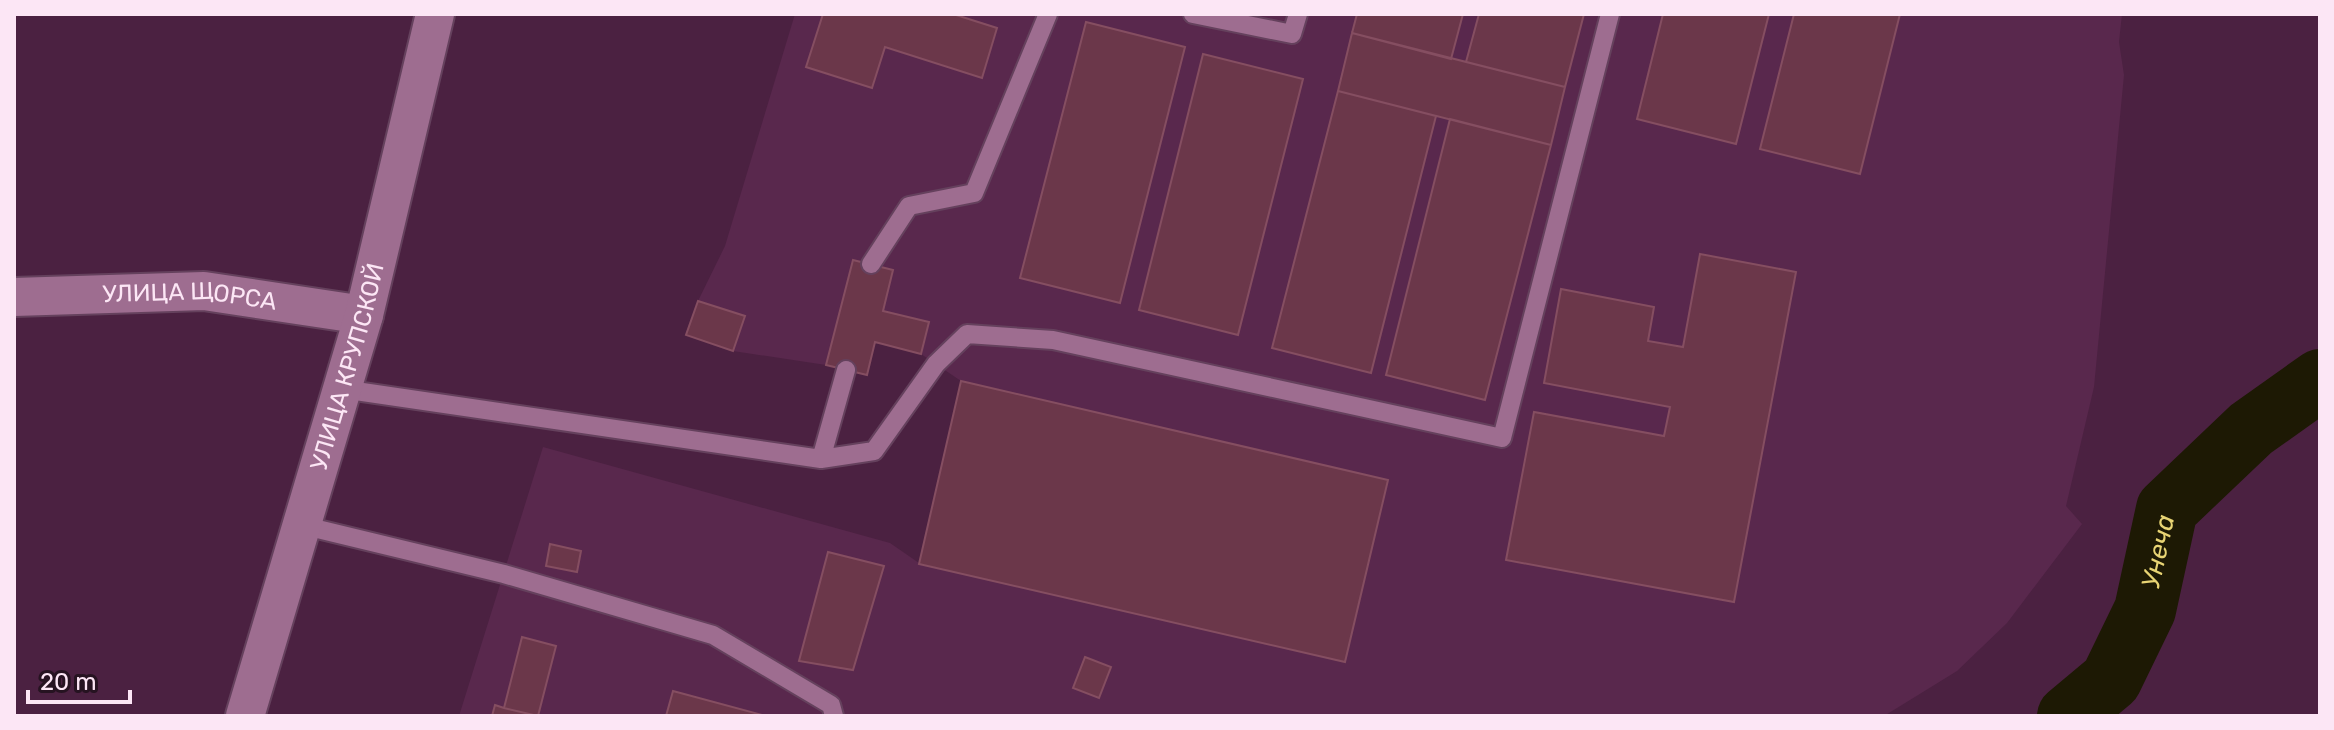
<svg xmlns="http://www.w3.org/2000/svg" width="2334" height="730" font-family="Rubik,sans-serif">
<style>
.built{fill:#59284d}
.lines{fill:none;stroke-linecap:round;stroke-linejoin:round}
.river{stroke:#1d1904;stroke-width:62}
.building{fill:#6b374a;stroke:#854e61;stroke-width:2}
.lane-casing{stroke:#65415d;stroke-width:22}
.street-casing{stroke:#65415d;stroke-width:42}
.lane{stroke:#9e6d90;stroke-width:18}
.street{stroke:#9e6d90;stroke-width:38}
.labels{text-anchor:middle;stroke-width:7;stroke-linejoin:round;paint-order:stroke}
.street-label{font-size:24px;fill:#fce6f5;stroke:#261321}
.water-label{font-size:26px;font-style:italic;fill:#e8d474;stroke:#261321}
</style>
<rect width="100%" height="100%" fill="#4b2141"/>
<!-- built -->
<path class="built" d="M795 14H2122L2119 42 2124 75 2094 387 2066 506 2082 524 2007 623 1957 671 1884 716H459L543 447 890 543 919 563 961 381 921 354 875 342 826 365 733 351 686 335 698 301 725 246Z"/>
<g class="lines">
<!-- river -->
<path class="river" id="s1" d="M2068 716 2111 680 2145 610 2167 509 2251 429 2320 380"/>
</g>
<!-- building -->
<path class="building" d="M823 14H953L997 28 982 78 885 47 872 88 806 67Z
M1357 14H1463L1451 59 1352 33Z
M1479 14H1584L1565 87 1466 62Z
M1663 14H1769L1736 144 1637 119Z
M1794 14H1900L1860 174 1760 149Z
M1086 22 1185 47 1120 303 1020 278Z
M1352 33 1565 87 1551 145 1338 91Z
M1203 54 1303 79 1238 335 1139 310Z
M1338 91 1436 116 1371 373 1272 348Z
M1450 119 1551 145 1485 400 1386 375Z
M1700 254 1796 272 1734 602 1506 560 1534 412 1664 436 1670 407 1544 383 1561 289 1654 307 1648 341 1683 347Z
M853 260 893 270 883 311 929 322 921 354 875 342 867 375 826 365Z
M698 301 745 316 733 351 686 335Z
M961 381 1388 480 1345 662 919 564Z
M550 544 581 551 577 572 546 566Z
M828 552 884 566 853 670 799 661Z
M522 637 556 646 538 716 504 708Z
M1085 657 1111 667 1099 698 1073 688Z
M673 691 766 716H666Z
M495 705 504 708 538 716H492Z"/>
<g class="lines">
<defs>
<path id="lane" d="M1193 14 1292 34 1298 14
M871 264 909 206 974 193 1048 14
M342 389 821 459 874 451 936 364 967 334 1053 340 1502 438 1610 14
M821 459 846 370
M301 525 504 574 713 635 831 705 834 716"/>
<g id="street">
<path id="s2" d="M14 297 204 291 364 315"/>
<path id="s3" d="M245 716 364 315 435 14"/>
</g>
</defs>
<!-- lane casing -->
<use href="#lane" class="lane-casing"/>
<!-- street casing -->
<use href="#street" class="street-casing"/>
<!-- lane -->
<use href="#lane" class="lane"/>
<!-- street -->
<use href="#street" class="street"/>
</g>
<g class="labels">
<!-- street labels -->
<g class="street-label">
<text dy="8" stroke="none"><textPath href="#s2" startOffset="176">УЛИЦА ЩОРСА</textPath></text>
<text dy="8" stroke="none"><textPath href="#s3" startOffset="364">УЛИЦА КРУПСКОЙ</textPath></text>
</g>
<!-- water labels -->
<g class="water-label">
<text dy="9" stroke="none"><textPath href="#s1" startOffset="194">Унеча</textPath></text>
</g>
</g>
<!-- border -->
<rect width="2334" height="730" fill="none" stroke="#fce6f5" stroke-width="32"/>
<!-- scale -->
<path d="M28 690v12h102v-12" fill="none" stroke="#fce6f5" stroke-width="4"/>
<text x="40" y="690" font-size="24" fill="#fce6f5" stroke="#261321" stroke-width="6" paint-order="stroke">20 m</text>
</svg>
